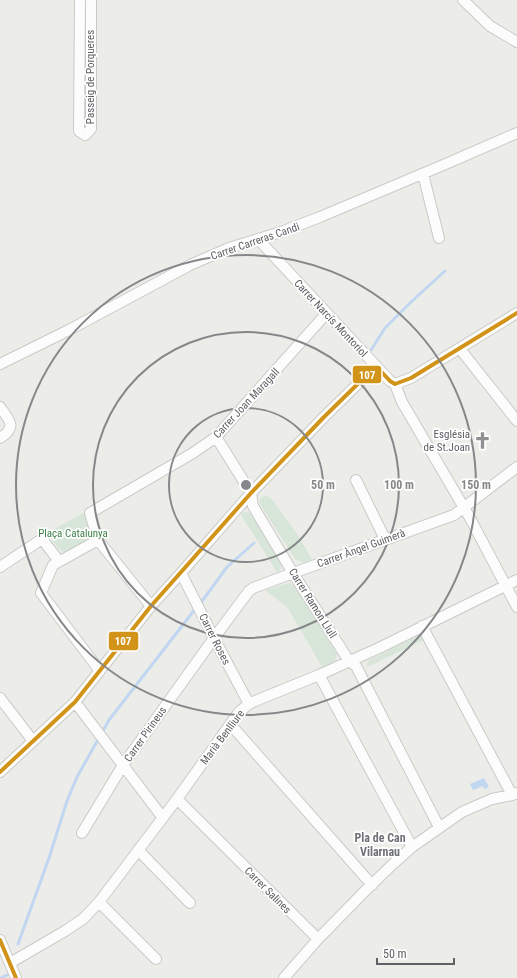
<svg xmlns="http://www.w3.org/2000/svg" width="517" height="978" font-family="'Roboto Condensed',sans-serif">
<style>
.green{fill:#d7e6d8}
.water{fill:#c1d6f1}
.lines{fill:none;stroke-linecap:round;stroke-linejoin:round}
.stream{stroke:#c1d6f1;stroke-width:3}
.minor-casing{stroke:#cacac9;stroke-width:12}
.minor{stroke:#fcfcfc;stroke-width:10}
.bus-1-casing{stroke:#fff;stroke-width:7}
.bus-1{stroke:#d19419;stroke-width:4}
.ring{fill:none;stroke:#868789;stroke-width:2}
.labels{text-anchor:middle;stroke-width:3.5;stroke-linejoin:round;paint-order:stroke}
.street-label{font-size:11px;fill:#5e6064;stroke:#fff}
.poi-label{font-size:11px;fill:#5e6064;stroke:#fff;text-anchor:end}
.park-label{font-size:11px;fill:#40814c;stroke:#fff}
.neighbourhood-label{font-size:12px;font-weight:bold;fill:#6f7176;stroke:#fff}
.centre{fill:#868789;stroke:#fff;stroke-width:2}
.ring-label{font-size:12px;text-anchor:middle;font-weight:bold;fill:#868789;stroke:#fff;stroke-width:3.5;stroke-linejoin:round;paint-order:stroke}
.line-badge{stroke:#fff;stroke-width:1.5}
.badge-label{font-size:11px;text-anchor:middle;font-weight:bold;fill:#fff}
</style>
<rect width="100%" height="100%" fill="#ecece8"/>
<!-- green -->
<path class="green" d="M265 495 271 498 295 531 312 559 305 563 295 559 260 504V499Z
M85 512 91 535 89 540 64 552 58 548 47 533Z
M244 512 250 513 282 564 280 571 277 572 241 515Z
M290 583 296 587 337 654 335 661 322 667 288 608 265 590Z
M418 636 423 637 424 640 367 667V664L368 661Z"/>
<!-- water -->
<path class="water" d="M484 778 489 787 484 789 483 786 473 790 470 784Z"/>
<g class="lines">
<!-- stream -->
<path class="stream" d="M371 350 385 328 411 302 445 271
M200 604 227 567 254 543
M18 944 49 858 67 801 77 777 109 720 196 608
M1 978 7 975"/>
<defs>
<path id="minor" d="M80 0 79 131 85 135 91 129V0
M463 0 490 26 517 42
M423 174 439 238
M258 239 390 381 395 384 402 402 470 518 517 607
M460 349 517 421
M0 364 69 330 190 265 229 248 281 232 320 217 448 163 517 133
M395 384 411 378 517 313
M0 407C9 420 18 427 0 438
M216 437 251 493 253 506 293 573 349 661 356 666 439 827
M356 480 385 539
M98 540 53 565 41 593 100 671
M0 567 42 539 59 561
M181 573 214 638 249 704
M151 606 98 540 90 513 193 453 216 437 326 314
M422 626 512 795
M319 675 412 847
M0 698 33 741
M75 702 163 818
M231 725 372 885
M0 772 75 702 151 606 181 573 251 493 324 417 376 366
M177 799 318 939
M82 833 123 765 214 638 249 591 253 588 293 573 454 515 517 467
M138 850 190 903
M99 902 156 959
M0 940 16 978
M10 963 65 931 83 919 99 902 177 799 239 712 249 704 255 701 319 675 379 648 517 580
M284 978 318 939 366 890 393 864 412 847 462 812 492 799 512 795 517 793"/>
</defs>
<!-- minor casing -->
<use href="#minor" class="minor-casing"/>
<!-- minor -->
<use href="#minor" class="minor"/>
<defs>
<path id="bus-1" d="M0 772 75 702 151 606 251 493 324 417 376 366 390 381 395 384 411 378 517 313
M0 940 16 978"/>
</defs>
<!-- bus-1 casing -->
<use href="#bus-1" class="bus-1-casing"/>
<!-- bus-1 -->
<use href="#bus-1" class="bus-1"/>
</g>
<!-- distance rings -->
<g class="ring">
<circle cx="246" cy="485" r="77"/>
<circle cx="246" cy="485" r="153"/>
<circle cx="246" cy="485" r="230"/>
</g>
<!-- icons -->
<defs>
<symbol id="church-bare" viewBox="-9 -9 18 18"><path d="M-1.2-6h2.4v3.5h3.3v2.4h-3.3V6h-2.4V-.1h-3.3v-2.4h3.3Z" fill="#909192" stroke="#fff" stroke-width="2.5" paint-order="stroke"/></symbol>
</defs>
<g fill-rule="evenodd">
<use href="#church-bare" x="470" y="428" width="25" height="25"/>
</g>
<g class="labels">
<!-- street labels -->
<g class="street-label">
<text transform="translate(90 77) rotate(-90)" y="4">Passeig de Porqueres</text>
<text transform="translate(255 241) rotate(-19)" y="4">Carrer Carreras Candi</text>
<text transform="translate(331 318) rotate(47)" y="4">Carrer Narcís Montoriol</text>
<text transform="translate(246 403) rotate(-47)" y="4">Carrer Joan Maragall</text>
<text transform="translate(361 548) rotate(-20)" y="4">Carrer Àngel Guimerà</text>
<text transform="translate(313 603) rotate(58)" y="4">Carrer Ramon Llull</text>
<text transform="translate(215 639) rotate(63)" y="4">Carrer Roses</text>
<text transform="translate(145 734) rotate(-55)" y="4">Carrer Pirineus</text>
<text transform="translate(222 737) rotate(-53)" y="4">Marià Benlliure</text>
<text transform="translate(268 890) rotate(45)" y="4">Carrer Salines</text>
</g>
<!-- poi labels -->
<g class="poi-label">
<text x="470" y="438">Església<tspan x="470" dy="13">de St.Joan</tspan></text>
</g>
<!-- park labels -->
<g class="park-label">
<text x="73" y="537">Plaça Catalunya</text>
</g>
<!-- neighbourhood labels -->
<g class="neighbourhood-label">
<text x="380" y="842">Pla de Can<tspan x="380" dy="14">Vilarnau</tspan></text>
</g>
</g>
<circle cx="246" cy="485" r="6" class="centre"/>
<g class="ring-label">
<text x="323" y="489">50 m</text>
<text x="399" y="489">100 m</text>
<text x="476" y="489">150 m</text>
</g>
<g class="line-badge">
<rect x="352" y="365" width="30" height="19" rx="4" fill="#d19419"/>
<rect x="108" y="631" width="31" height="20" rx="4" fill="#d19419"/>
</g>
<g class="badge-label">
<text x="367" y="379">107</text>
<text x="123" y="645">107</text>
</g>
<!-- scale -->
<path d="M377 958v6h77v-6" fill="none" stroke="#5e6064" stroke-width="2"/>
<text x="383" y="958" font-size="12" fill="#5e6064" stroke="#ffffff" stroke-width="3" paint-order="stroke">50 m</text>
</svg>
